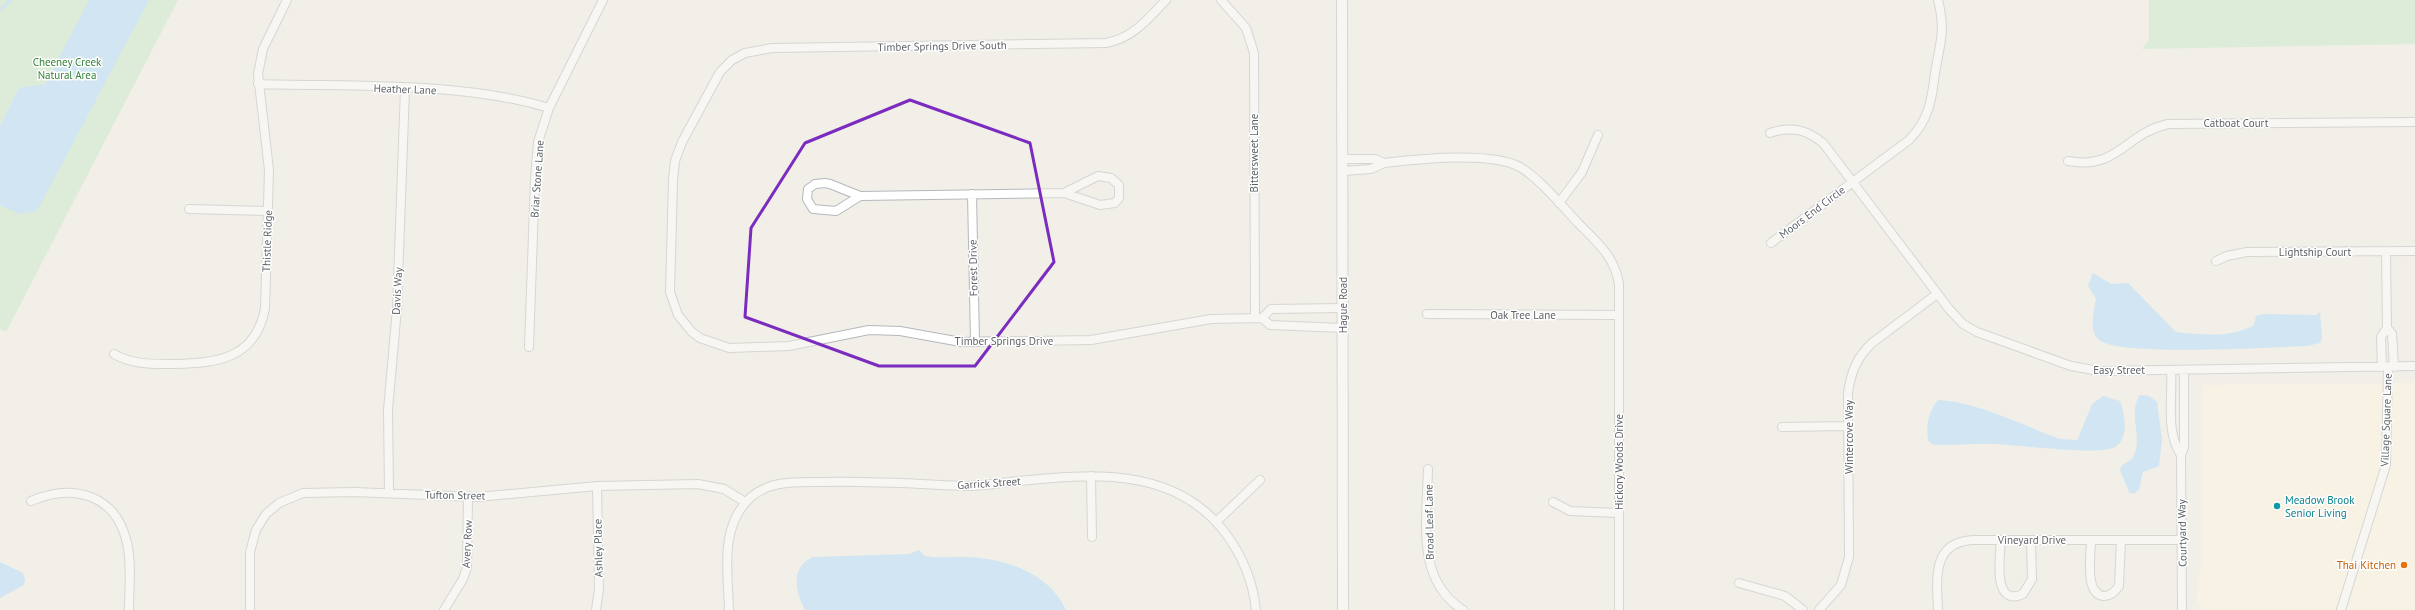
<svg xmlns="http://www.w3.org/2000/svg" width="2415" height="610" font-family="'PT Sans',sans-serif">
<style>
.commercial{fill:#fef7e0}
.green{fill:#c5e8c5}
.water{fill:#aadaff}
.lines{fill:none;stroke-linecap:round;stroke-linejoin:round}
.stream{stroke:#aadaff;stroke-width:3}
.minor-casing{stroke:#b5b8bc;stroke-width:10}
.tertiary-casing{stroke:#b5b8bc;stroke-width:12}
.minor{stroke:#fff;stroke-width:8}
.tertiary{stroke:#fff;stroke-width:10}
.marked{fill:none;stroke:#7b2cbf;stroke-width:3;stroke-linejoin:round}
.culture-dot{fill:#0f9aa8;stroke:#fff;stroke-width:1.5}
.food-dot{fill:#e8710a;stroke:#fff;stroke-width:1.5}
.labels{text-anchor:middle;stroke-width:3;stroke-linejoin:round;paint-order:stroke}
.street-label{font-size:11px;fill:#5f6368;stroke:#fff}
.park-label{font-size:11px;fill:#348238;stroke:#fff}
.culture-label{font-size:11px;fill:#0d838f;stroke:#fff;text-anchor:start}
.food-label{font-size:11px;fill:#c56008;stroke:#fff;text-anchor:end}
</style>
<rect width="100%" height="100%" fill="#f1efe8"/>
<!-- commercial -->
<path class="commercial" d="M2415 383V610H2200V603L2197 602 2198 573H2201L2202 385Z"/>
<!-- green -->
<path class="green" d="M0 0H178L6 332 0 329Z
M2149 0H2415V44L2142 49 2149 39Z"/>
<!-- water -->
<path class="water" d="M89 0H149L37 211 19 214 0 205V126L19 88 45 84Z
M2093 273 2111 284 2128 283 2176 332C2202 335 2232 338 2254 325L2256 316 2263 314 2316 315 2320 312 2322 338 2320 343 2307 346C2273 347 2120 357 2099 340 2088 331 2094 312 2096 299L2088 286Z
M2140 395 2149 396 2157 402 2162 439 2159 466 2143 472 2139 489 2134 494 2129 492 2120 470 2121 466C2125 463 2130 461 2133 457 2144 439 2127 413 2140 395Z
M2103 396 2120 401C2125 415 2130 440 2113 448 2096 455 2018 445 1997 444 1976 443 1958 445 1939 445 1934 446 1931 444 1928 440 1926 426 1928 412 1938 400 1978 402 2022 425 2060 439L2077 440 2079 436 2092 404Z
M919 550 925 556C937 558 947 557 959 557 999 556 1049 571 1066 610H805C795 591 790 567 813 557L909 554Z
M0 562 23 573 25 580 24 585 0 598Z"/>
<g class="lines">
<!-- stream -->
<path class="stream" d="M0 10 10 0"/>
<defs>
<path id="minor" d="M1166 0C1148 19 1133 38 1106 43L772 48 745 53 732 60 720 72 682 142 675 161 673 180 670 292 678 315 692 332 700 338 729 348 789 346 869 330 900 331 961 342 1091 340 1211 319 1262 318
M1221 0 1246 28 1254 53 1255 317
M258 84C351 87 460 81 549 108
M1770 133C1790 126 1806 129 1823 143L1949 309 1963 324 1977 332 2071 366 2099 371 2415 366
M1343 159H1375L1384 163 1371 169 1343 171
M2068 161C2119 170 2124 134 2168 124L2415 122
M1384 163C1417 159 1491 151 1520 167 1542 181 1561 205 1579 224 1597 242 1615 257 1619 284V610
M1098 176 1111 178 1119 185V198L1115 203 1100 205 1064 193Z
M825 183 830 184 860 196 836 211 813 209 807 199 808 189 815 184Z
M972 194 975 342
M860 196 1064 193
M1559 203 1582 172 1598 135
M189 209 268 211
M1771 243 1909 140C1929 120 1932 99 1935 73 1940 42 1946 32 1938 0
M2386 253 2387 328
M2216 261 2227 256 2247 252 2415 251
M1343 308 1271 309 1262 318 1270 325 1343 328
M1427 314 1619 315
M529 347 535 178 538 142 549 108 603 0
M114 354C133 365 152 364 174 364 217 363 256 359 265 308L269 170 258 74 263 49 287 0
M2382 367 2381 337 2387 328 2392 334 2394 367
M2171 370C2173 398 2165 431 2181 455L2184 447V370
M1782 427 1848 426
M2181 455 2182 610
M1428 469C1427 518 1415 580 1463 610
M1091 476 1092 537
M389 493 388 410 397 308 405 89
M31 501C73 483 116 494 127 543 132 564 129 588 129 610
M1553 502 1570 511 1618 513
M1216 522 1260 480
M2001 540C2000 556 1992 608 2023 594L2032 579 2031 540
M2091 540C2091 553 2084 595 2104 596 2111 596 2115 592 2119 586L2121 540
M1739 583 1785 596 1803 610
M250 610V552L256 530 266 514 279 503 303 493 354 492 477 497 597 486 698 484 724 489 745 502
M444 610 463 579 467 567 468 497
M596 610 599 589 597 486
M729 610C728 572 719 526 751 497 758 491 769 486 779 484 794 481 810 482 825 482 872 481 918 484 965 486 982 486 1000 483 1018 481 1090 474 1172 466 1223 530 1241 553 1253 581 1256 610
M1819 610 1841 585 1849 557 1848 393C1851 372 1857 357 1872 343L1937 294
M1938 610C1937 580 1931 542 1973 540H2182
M2341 610 2386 465 2388 367"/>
<path id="tertiary" d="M1342 0 1343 610"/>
</defs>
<!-- minor casing -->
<use href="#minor" class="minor-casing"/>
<!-- tertiary casing -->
<use href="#tertiary" class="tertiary-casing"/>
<!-- minor -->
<use href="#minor" class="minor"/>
<!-- tertiary -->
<use href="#tertiary" class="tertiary"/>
</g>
<!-- marked area -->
<path d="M0 0H2415V610H0ZM910 100 1030 143 1054 262 975 366H879L745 317 751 228 805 143Z" fill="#f1efe8" fill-opacity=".55" fill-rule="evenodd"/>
<path class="marked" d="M910 100 1030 143 1054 262 975 366H879L745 317 751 228 805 143Z"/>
<!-- markers -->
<circle class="culture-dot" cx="2277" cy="506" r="4"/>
<circle class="food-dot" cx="2404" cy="565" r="4"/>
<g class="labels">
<!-- street labels -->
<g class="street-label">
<text transform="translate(942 46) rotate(-1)" y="4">Timber Springs Drive South</text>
<text transform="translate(405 89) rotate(2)" y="4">Heather Lane</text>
<text x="2236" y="127">Catboat Court</text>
<text transform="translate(1254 153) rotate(-90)" y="4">Bittersweet Lane</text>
<text transform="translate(537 179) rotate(-86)" y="4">Briar Stone Lane</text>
<text transform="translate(1812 212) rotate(-37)" y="4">Moors End Circle</text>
<text transform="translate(267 241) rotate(-88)" y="4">Thistle Ridge</text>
<text x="2315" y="256">Lightship Court</text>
<text transform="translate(973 268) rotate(-91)" y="4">Forest Drive</text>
<text transform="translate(397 291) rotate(-87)" y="4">Davis Way</text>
<text transform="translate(1343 305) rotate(-90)" y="4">Hague Road</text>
<text x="1523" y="319">Oak Tree Lane</text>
<text x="1004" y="345">Timber Springs Drive</text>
<text x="2119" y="374">Easy Street</text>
<text transform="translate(2386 420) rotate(-88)" y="4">Village Square Lane</text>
<text transform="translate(1849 437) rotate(-90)" y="4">Wintercove Way</text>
<text transform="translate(1619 462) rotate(-90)" y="4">Hickory Woods Drive</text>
<text transform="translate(989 483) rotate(-4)" y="4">Garrick Street</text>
<text transform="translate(455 495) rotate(1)" y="4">Tufton Street</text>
<text transform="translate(1429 522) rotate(-91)" y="4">Broad Leaf Lane</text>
<text transform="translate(2182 533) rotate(-91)" y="4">Courtyard Way</text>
<text x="2032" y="544">Vineyard Drive</text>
<text transform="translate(467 544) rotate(-87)" y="4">Avery Row</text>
<text transform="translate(598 548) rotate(-91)" y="4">Ashley Place</text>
</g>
<!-- park labels -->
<g class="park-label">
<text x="67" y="66">Cheeney Creek<tspan x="67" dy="13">Natural Area</tspan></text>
</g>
<!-- culture labels -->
<g class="culture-label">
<text x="2285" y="504">Meadow Brook<tspan x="2285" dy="13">Senior Living</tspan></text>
</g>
<!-- food labels -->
<g class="food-label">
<text x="2396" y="569">Thai Kitchen</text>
</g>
</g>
</svg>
